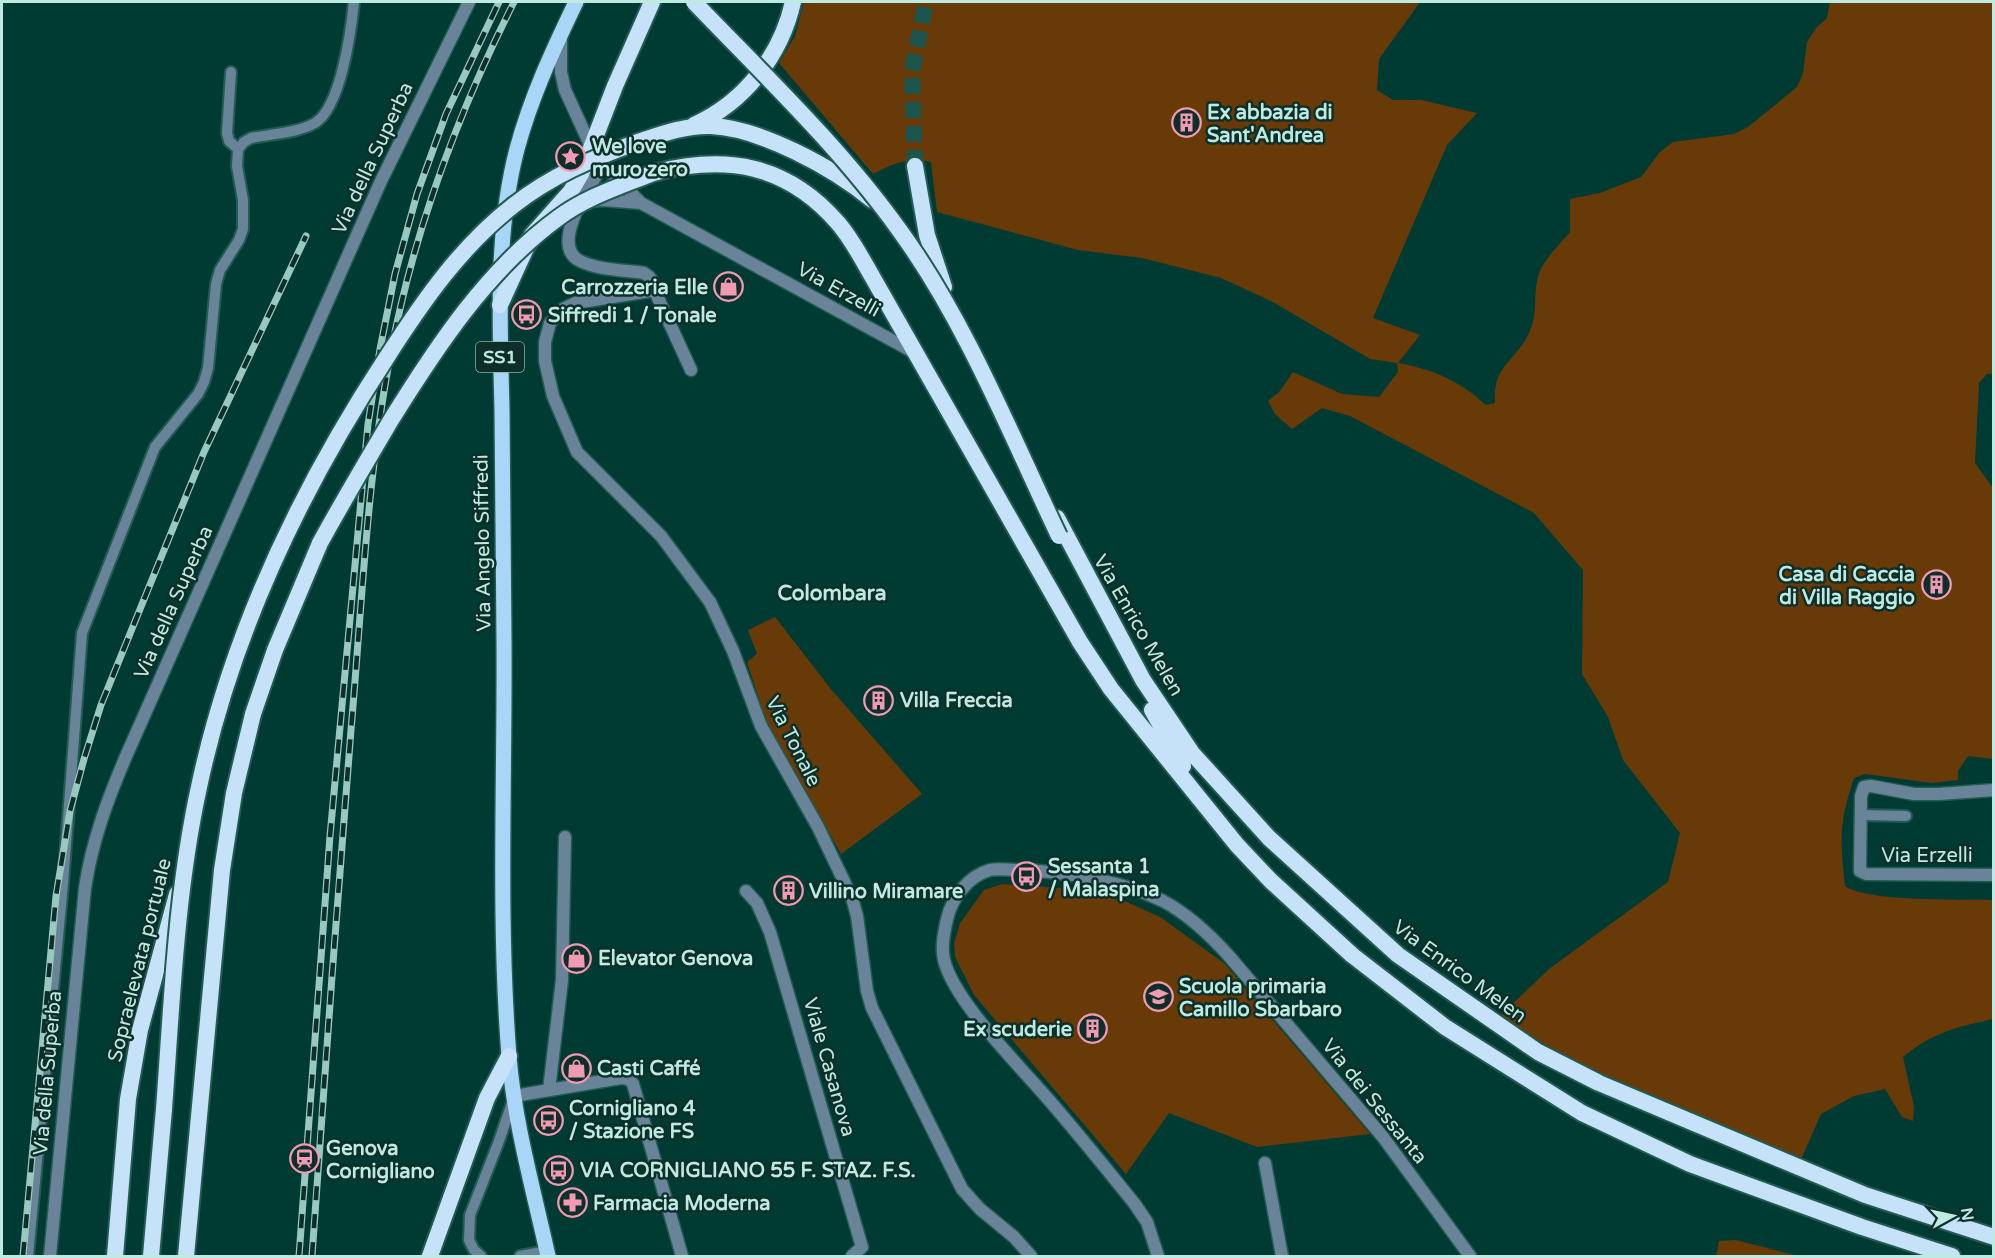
<svg xmlns="http://www.w3.org/2000/svg" width="1995" height="1258" font-family="'Varela Round',sans-serif">
<style>
.green{fill:#683a07}
.lines{fill:none;stroke-linecap:round;stroke-linejoin:round}
.trunk-tunnel{stroke:#1c554d;stroke-width:16;stroke-dasharray:16 8;stroke-linecap:butt}
.service-casing{stroke:#225b52;stroke-width:14}
.minor-casing{stroke:#225b52;stroke-width:15}
.tertiary-casing{stroke:#225b52;stroke-width:15}
.primary-casing{stroke:#225b52;stroke-width:18}
.trunk-casing{stroke:#225b52;stroke-width:20}
.service{stroke:#698498;stroke-width:10}
.minor{stroke:#698498;stroke-width:12}
.tertiary{stroke:#698498;stroke-width:12}
.primary{stroke:#a9d5f7;stroke-width:15}
.trunk{stroke:#c6e2f8;stroke-width:16}
.rail-casing{stroke:#98c8bf;stroke-width:7}
.rail{stroke:#0e2e29;stroke-width:4.5;stroke-dasharray:14;stroke-linecap:butt}
.trunk-bridge-casing{stroke:#225b52;stroke-width:20;stroke-linecap:butt}
.trunk-bridge{stroke:#c6e2f8;stroke-width:16}
.labels{text-anchor:middle;stroke-width:5;stroke-linejoin:round;paint-order:stroke}
.shield{fill:#0e2e29;stroke:#88b2aa;stroke-width:1.5}
.shield-label{font-size:18px;font-weight:bold;fill:#bdebe1}
.poi-label{font-size:20px;font-weight:bold;fill:#bdebe1;stroke:#0e2e29;text-anchor:start}
.street-label{font-size:20px;fill:#bdebe1;stroke:#0e2e29}
.neighbourhood-label{font-size:21px;font-weight:bold;fill:#bdebe1;stroke:#0e2e29}
</style>
<rect width="100%" height="100%" fill="#003b33"/>
<!-- green -->
<path class="green" d="M804 2H1420L1379 59 1377 90 1393 100H1421L1477 113 1447 145 1373 318 1420 335 1398 363C1432 369 1460 381 1486 405L1495 403C1492 364 1517 361 1530 331 1538 313 1533 295 1538 277 1542 261 1559 245 1570 232V199L1600 193 1641 177 1660 152 1673 142 1734 134 1748 127 1797 87 1803 73 1807 42 1816 28 1827 18 1830 2H1993L1994 373 1987 374 1979 383 1975 463 1993 488V759L1968 756 1958 771V780L1932 783 1865 774 1854 778C1839 822 1840 841 1845 886 1867 902 1962 899 1993 900V1019C1955 1028 1935 1031 1903 1057L1914 1107 1913 1121 1902 1117 1885 1089 1854 1096 1821 1114 1799 1164 1571 1063 1499 1017 1549 969 1668 882 1680 833 1623 760 1608 717 1582 674 1583 570 1534 513 1350 416 1322 408 1292 429 1275 414 1268 401 1280 391 1293 372 1342 394 1379 397 1398 372 1397 363 1370 359 1273 302 1221 278 1142 258 1078 250 937 212 931 162C909 156 892 164 873 174L779 63 795 36Z
M775 617 830 688 922 794 841 854 766 721 747 662 757 654 748 630Z
M1002 884 1075 889 1127 902 1160 917 1224 963 1370 1134 1257 1147 1169 1113 1126 1174 974 995 955 957 954 943 960 923 984 890Z
M1736 1240 1798 1256H1716L1719 1241Z"/>
<g class="lines">
<!-- trunk-tunnel -->
<path class="trunk-tunnel" d="M915 166 912 71 926 2"/>
<defs>
<path id="service" d="M238 149 244 142 251 138C271 134 297 133 315 123 341 107 351 31 354 2
M1861 815 1906 816
M28 1256 63 884 82 633 155 447 198 394 204 382 208 368 216 284 220 270 239 240 243 229V200L237 166 238 149 229 141 227 133 231 72
M481 1256 474 1250 469 1240 470 1215 499 1141 513 1100
M520 1256 547 1251"/>
<path id="minor" d="M561 38V72L565 90 592 149 603 165 641 203 917 354
M603 165C592 183 548 245 580 261 598 270 624 270 644 273 651 277 654 281 653 289L650 291 575 303 563 309 550 323 545 342V361L553 396 577 452 661 536 710 602 733 651 761 726 818 827 852 898 857 916 867 991 872 1008 962 1189 980 1209 1014 1237 1031 1256
M591 201 603 200 641 203
M653 287 691 370
M1994 790 1939 794H1914L1871 786 1864 787 1861 796 1860 867V871L1866 874 1994 875
M746 891 757 903 770 932 862 1247 852 1256
M549 1090 562 980 565 837
M514 1096 621 1078 629 1079 633 1084 682 1256
M1265 1163 1282 1256
M1158 1256 1147 1222 1134 1203C1103 1165 1073 1127 1041 1091 1013 1059 954 1000 944 960 941 946 944 933 947 919 952 898 968 876 990 870 998 868 1008 870 1017 870 1063 871 1122 881 1163 901 1188 914 1210 935 1229 956L1383 1137 1470 1256"/>
<path id="tertiary" d="M50 1256 85 888C92 841 108 798 127 754L381 181 469 2"/>
<path id="primary" d="M548 1256C534 1192 514 1121 509 1056 498 918 505 779 504 640 503 564 503 487 502 410 500 325 495 233 517 149 531 97 553 50 576 2"/>
<path id="trunk" d="M694 125C745 102 781 55 793 2
M635 143C659 135 685 125 711 126 760 128 834 168 872 200
M915 166 927 235 944 287
M653 173C726 154 787 164 838 223 852 239 862 259 873 278L1080 642 1111 689 1237 845 1271 881 1352 955 1445 1027 1582 1113 1690 1164 1862 1227 1952 1256
M500 305 532 235 571 191 581 174 615 86 652 2
M1057 518 1143 680 1192 753 1269 838 1398 955 1538 1052 1599 1083 1865 1195 1994 1237
M1152 710 1183 766
M115 1256 128 1099 140 1030 177 894
M151 1256 164 1109
M186 1256 222 870 234 793 253 714 275 650 320 543
M430 1256 487 1098 509 1056"/>
</defs>
<!-- service casing -->
<use href="#service" class="service-casing"/>
<!-- minor casing -->
<use href="#minor" class="minor-casing"/>
<!-- tertiary casing -->
<use href="#tertiary" class="tertiary-casing"/>
<!-- primary casing -->
<use href="#primary" class="primary-casing"/>
<!-- trunk casing -->
<use href="#trunk" class="trunk-casing"/>
<!-- service -->
<use href="#service" class="service"/>
<!-- minor -->
<use href="#minor" class="minor"/>
<!-- tertiary -->
<use href="#tertiary" class="tertiary"/>
<!-- primary -->
<use href="#primary" class="primary"/>
<!-- trunk -->
<use href="#trunk" class="trunk"/>
<defs>
<path id="rail" d="M23 1256 56 896 70 811 84 759 101 705 204 452 306 236
M299 1256 330 836 368 424 380 349 395 274 417 194 446 114 499 2
M312 1256C324 1081 337 905 351 730 362 604 367 476 391 352 414 230 458 113 514 2"/>
</defs>
<!-- rail casing -->
<use href="#rail" class="rail-casing"/>
<!-- rail -->
<use href="#rail" class="rail"/>
<defs>
<path id="trunk-bridge" d="M694 2C765 76 840 147 900 231 966 322 1011 435 1059 536
M320 543C343 501 367 461 391 420 437 346 487 270 558 218 586 197 621 186 653 173
M164 1109C172 1002 176 892 199 787 232 632 301 488 387 357 423 301 461 246 514 205 551 176 591 159 635 143"/>
</defs>
<!-- trunk-bridge casing -->
<use href="#trunk-bridge" class="trunk-bridge-casing"/>
<!-- trunk-bridge -->
<use href="#trunk-bridge" class="trunk-bridge"/>
</g>
<!-- icons -->
<defs>
<symbol id="building-ring" viewBox="-11 -11 22 22"><circle r="9.5" fill="#0e2e29" stroke="#f19ab3" stroke-width="1.5"/><path d="M-4-6H4V6H1V3H-1V6H-4ZM-2.5-4.3h1.7v1.8h-1.7ZM.8-4.3h1.7v1.8H.8ZM-2.5-1h1.7V.8h-1.7ZM.8-1h1.7V.8H.8Z" fill="#f19ab3"/></symbol>
<symbol id="sight-ring" viewBox="-11 -11 22 22"><circle r="9.5" fill="#0e2e29" stroke="#f19ab3" stroke-width="1.5"/><path d="M0-6L1.8-2.2L6-1.7L2.9 1.2L3.7 5.4L0 3.3L-3.7 5.4L-2.9 1.2L-6-1.7L-1.8-2.2Z" fill="#f19ab3"/></symbol>
<symbol id="shop-ring" viewBox="-11 -11 22 22"><circle r="9.5" fill="#0e2e29" stroke="#f19ab3" stroke-width="1.5"/><path d="M-5-2.5h2.3a2.7 3.5 0 0 1 5.4 0H5L5.5 6h-11ZM-1.5-2.5h3a1.5 2.3 0 0 0-3 0Z" fill="#f19ab3"/></symbol>
<symbol id="bus-ring" viewBox="-11 -11 22 22"><circle r="9.5" fill="#0e2e29" stroke="#f19ab3" stroke-width="1.5"/><path d="M-5-6H5V4H4V6H2V4H-2V6H-4V4H-5ZM-3.5-4V0h7V-4ZM-3.5 1.2v1.5H-2V1.2ZM2 1.2v1.5H3.5V1.2Z" fill="#f19ab3"/></symbol>
<symbol id="school-ring" viewBox="-11 -11 22 22"><circle r="9.5" fill="#0e2e29" stroke="#f19ab3" stroke-width="1.5"/><path d="M0-5L7-2L0 1L-7-2ZM-4 1L0 2.5L4 1V4Q0 6-4 4Z" fill="#f19ab3"/></symbol>
<symbol id="station-ring" viewBox="-11 -11 22 22"><circle r="9.5" fill="#0e2e29" stroke="#f19ab3" stroke-width="1.5"/><path d="M-3-6H3Q5-6 5-4V2Q5 4 3 4L4.5 6H3L1.5 4h-3L-3 6H-4.5L-3 4Q-5 4-5 2V-4Q-5-6-3-6ZM-3.5-4v3h7v-3ZM-3.5 1v1.5H-2V1ZM2 1v1.5H3.5V1Z" fill="#f19ab3"/></symbol>
<symbol id="pharmacy-ring" viewBox="-11 -11 22 22"><circle r="9.5" fill="#0e2e29" stroke="#f19ab3" stroke-width="1.5"/><path d="M-2-6h4v4h4v4h-4v4h-4v-4h-4v-4h4Z" fill="#f19ab3"/></symbol>
</defs>
<g fill-rule="evenodd">
<use href="#building-ring" x="1170" y="106" width="33" height="33"/>
<use href="#sight-ring" x="554" y="140" width="33" height="33"/>
<use href="#shop-ring" x="712" y="270" width="33" height="33"/>
<use href="#bus-ring" x="510" y="298" width="33" height="33"/>
<use href="#building-ring" x="1920" y="568" width="33" height="33"/>
<use href="#building-ring" x="862" y="684" width="33" height="33"/>
<use href="#bus-ring" x="1010" y="860" width="33" height="33"/>
<use href="#building-ring" x="772" y="874" width="33" height="33"/>
<use href="#shop-ring" x="560" y="942" width="33" height="33"/>
<use href="#school-ring" x="1142" y="980" width="33" height="33"/>
<use href="#building-ring" x="1076" y="1012" width="33" height="33"/>
<use href="#shop-ring" x="560" y="1052" width="33" height="33"/>
<use href="#bus-ring" x="532" y="1104" width="33" height="33"/>
<use href="#station-ring" x="288" y="1142" width="33" height="33"/>
<use href="#bus-ring" x="542" y="1154" width="33" height="33"/>
<use href="#pharmacy-ring" x="556" y="1186" width="33" height="33"/>
</g>
<g class="labels">
<!-- shield labels -->
<rect class="shield" x="476" y="342" width="48" height="30" rx="4.5"/>
<g class="shield-label">
<text x="500" y="363">SS1</text>
</g>
<!-- poi labels -->
<g class="poi-label">
<text x="1207" y="119">Ex abbazia di<tspan x="1207" dy="23">Sant'Andrea</tspan></text>
<text x="592" y="153">We love<tspan x="592" dy="23">muro zero</tspan></text>
<text x="708" y="294" text-anchor="end">Carrozzeria Elle</text>
<text x="548" y="322">Siffredi 1 / Tonale</text>
<text x="1915" y="581" text-anchor="end">Casa di Caccia<tspan x="1915" dy="23">di Villa Raggio</tspan></text>
<text x="900" y="707">Villa Freccia</text>
<text x="1048" y="873">Sessanta 1<tspan x="1048" dy="23">/ Malaspina</tspan></text>
<text x="809" y="898">Villino Miramare</text>
<text x="598" y="965">Elevator Genova</text>
<text x="1179" y="993">Scuola primaria<tspan x="1179" dy="23">Camillo Sbarbaro</tspan></text>
<text x="1072" y="1036" text-anchor="end">Ex scuderie</text>
<text x="597" y="1075">Casti Caffé</text>
<text x="569" y="1115">Cornigliano 4<tspan x="569" dy="23">/ Stazione FS</tspan></text>
<text x="326" y="1155">Genova<tspan x="326" dy="23">Cornigliano</tspan></text>
<text x="580" y="1177">VIA CORNIGLIANO 55 F. STAZ. F.S.</text>
<text x="593" y="1210">Farmacia Moderna</text>
</g>
<!-- street labels -->
<g class="street-label">
<text transform="translate(372 158) rotate(-65)" y="7">Via della Superba</text>
<text transform="translate(839 289) rotate(29)" y="7">Via Erzelli</text>
<text transform="translate(482 543) rotate(-91)" y="7">Via Angelo Siffredi</text>
<text transform="translate(173 602) rotate(-66)" y="7">Via della Superba</text>
<text transform="translate(1139 625) rotate(60)" y="7">Via Enrico Melen</text>
<text transform="translate(794 741) rotate(63)" y="7">Via Tonale</text>
<text x="1927" y="862">Via Erzelli</text>
<text transform="translate(139 960) rotate(-76)" y="7">Sopraelevata portuale</text>
<text transform="translate(1460 971) rotate(36)" y="7">Via Enrico Melen</text>
<text transform="translate(830 1067) rotate(74)" y="7">Viale Casanova</text>
<text transform="translate(47 1073) rotate(-85)" y="7">Via della Superba</text>
<text transform="translate(1375 1101) rotate(51)" y="7">Via dei Sessanta</text>
</g>
<!-- neighbourhood labels -->
<g class="neighbourhood-label">
<text x="832" y="600">Colombara</text>
</g>
</g>
<!-- border -->
<rect width="1995" height="1258" fill="none" stroke="#bdebe1" stroke-width="6"/>
<!-- north arrow -->
<g transform="translate(1953 1216) rotate(82)" stroke="#0e2e29" stroke-width="4.5" paint-order="stroke">
<path d="M0-4.5L10 22L0 15L-10 22Z" fill="#bdebe1"/>
<text y="-9" font-size="16" font-weight="bold" text-anchor="middle" fill="#bdebe1">N</text>
</g>
</svg>
